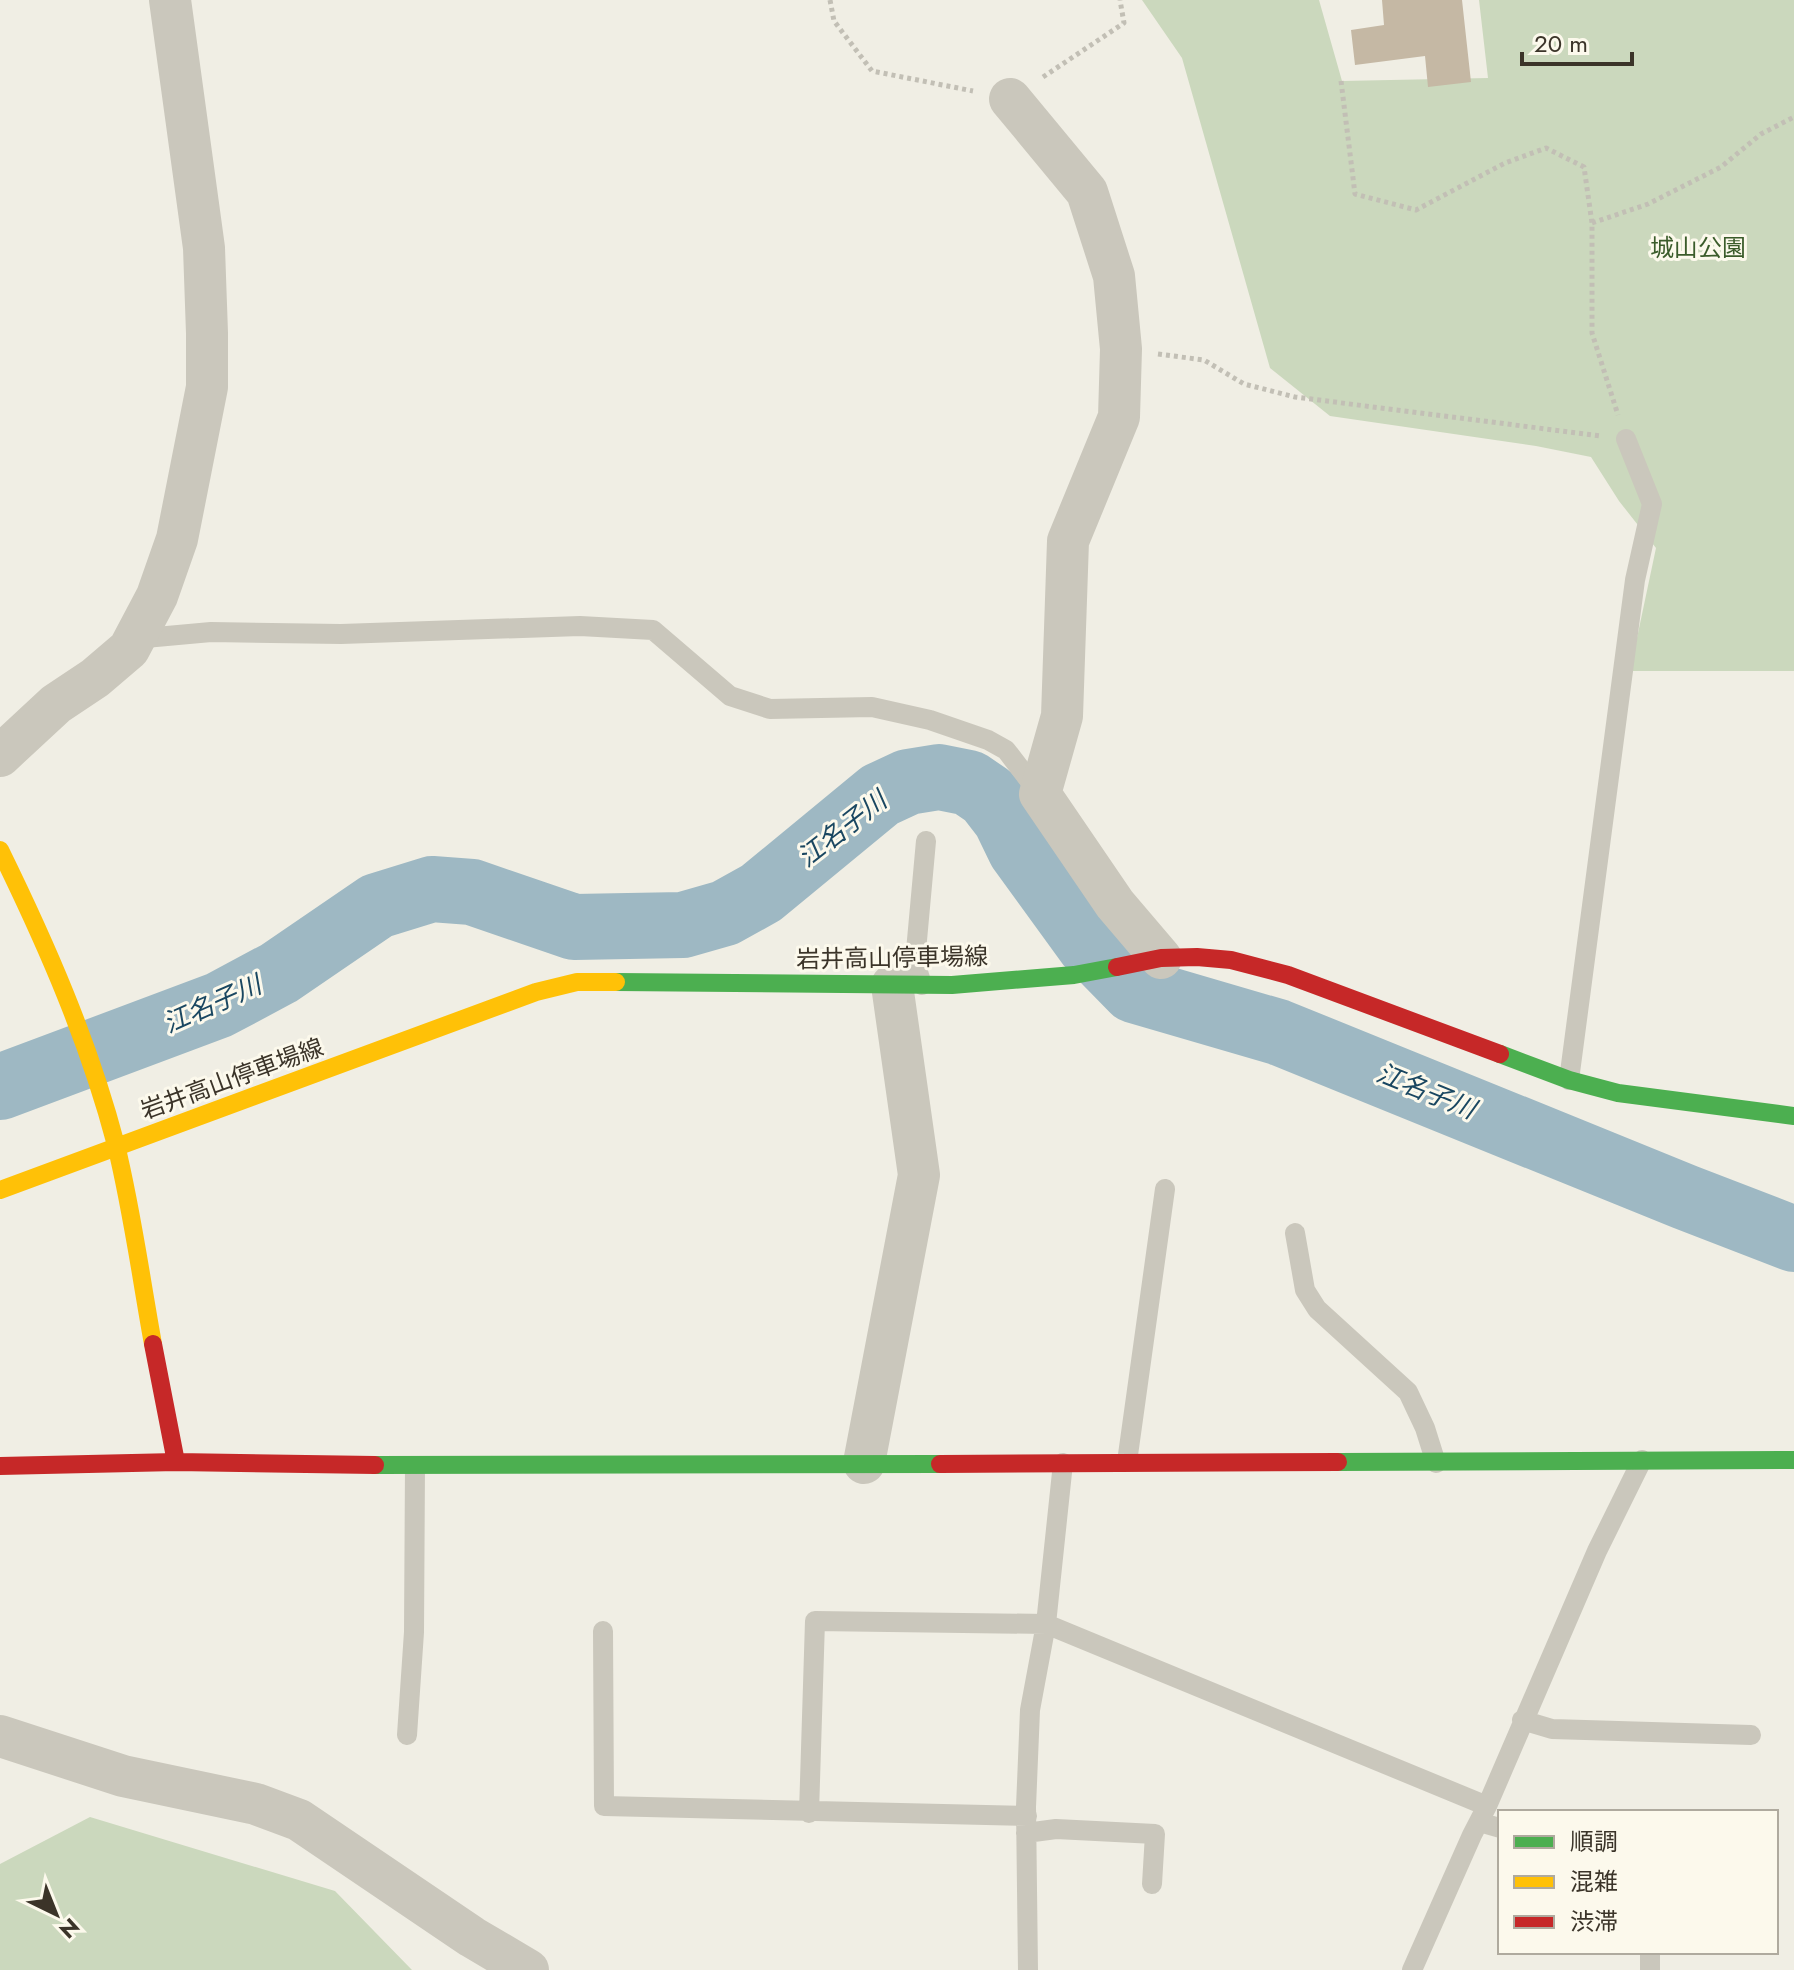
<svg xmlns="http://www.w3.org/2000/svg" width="1794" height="1970" font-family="Jost,'Noto Sans JP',sans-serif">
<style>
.green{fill:#cbd8bd}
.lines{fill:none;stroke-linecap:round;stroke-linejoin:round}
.river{stroke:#9eb8c3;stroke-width:66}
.building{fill:#c5b8a4}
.path{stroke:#c2bfb5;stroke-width:5;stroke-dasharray:4 4;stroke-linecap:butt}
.lane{stroke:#cac7bc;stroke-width:20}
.street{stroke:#cac7bc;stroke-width:42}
.fast{stroke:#4caf50;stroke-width:18}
.slow{stroke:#ffc107;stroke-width:18}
.jam{stroke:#c62828;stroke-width:18}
.labels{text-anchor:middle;stroke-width:6;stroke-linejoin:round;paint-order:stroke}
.park-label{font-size:24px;fill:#3b5c2b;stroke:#fcf9ec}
.street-label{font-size:24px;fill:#3b3429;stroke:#fcf9ec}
.water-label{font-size:26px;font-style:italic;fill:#1a4761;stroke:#fcf9ec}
</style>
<rect width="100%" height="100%" fill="#f0eee4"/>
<!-- green -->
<path class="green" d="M1142 0H1319L1342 81 1488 78 1479 0H1794V671H1630L1656 548 1619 501 1591 457 1536 446 1330 416 1270 368 1182 58Z
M90 1817 335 1891 412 1970H0V1864Z"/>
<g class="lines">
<!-- river -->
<path class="river" d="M0 1087 219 1005 279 973 377 906 432 889 472 892 574 927 683 925 725 913 761 893 880 795 908 782 939 777 969 783 988 796 1005 818 1020 849 1089 944 1134 990 1278 1032 1685 1197 1794 1239"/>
</g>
<!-- building -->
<path class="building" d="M1382 0H1462L1471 82 1428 87 1425 56 1355 65 1351 30 1384 25Z"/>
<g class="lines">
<!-- path -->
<path class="path" d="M830 0 834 21 872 71 973 91
M1043 77 1124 23 1120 0
M1341 81 1355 194 1416 210 1505 163 1546 148 1584 167 1592 223V333L1618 415
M1592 223 1648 204 1721 167 1761 134 1794 117
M1158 354 1204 360 1244 384 1295 397 1601 436"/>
<!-- lane -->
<path class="lane" d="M134 639 211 632 341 634 580 626 653 630 730 696 770 709 872 707 930 720 988 740 1006 750 1039 793
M922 985 915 962 926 841
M1569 1080 1635 580 1652 504 1626 439
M1295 1233 1305 1290 1317 1309 1408 1392 1425 1428 1436 1463
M1127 1462 1165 1189
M603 1631 604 1806 1027 1816
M1522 1720 1552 1729 1751 1735
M407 1735 414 1632 415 1466
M809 1813 815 1621 1046 1624 1487 1806
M1479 1822 1500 1828
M1026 1833 1056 1829 1155 1834 1152 1884
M1650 1952V1970
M1028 1970 1026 1807 1030 1710 1046 1624 1063 1463
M1412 1970 1472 1835 1487 1806 1597 1551 1642 1460"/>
<!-- street -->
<path class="street" d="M1010 99 1087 192 1114 276 1121 349 1119 417 1068 541 1062 716 1040 794 1115 904 1161 958
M0 756 56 704 95 678 129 649 157 596 177 539 207 387V333L204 248 170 0
M864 1463 919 1175 892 985
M0 1736 123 1776 256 1804 299 1820 472 1937 528 1970"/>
<!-- fast -->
<path class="fast" d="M616 982 952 985 1074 975 1117 967
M1500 1054 1569 1080 1618 1093 1794 1116
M1338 1462 1794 1460
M375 1465 940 1464"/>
<!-- slow -->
<path class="slow" d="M0 850C47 946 89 1042 116 1145 132 1210 141 1278 153 1344
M0 1190 536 992 577 982H616"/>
<!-- jam -->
<path class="jam" d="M1117 967 1161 958 1197 957 1231 960 1288 975 1500 1054
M153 1344 176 1462
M940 1464 1338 1462
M0 1466 176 1462 375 1465"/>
</g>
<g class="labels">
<!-- park labels -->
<g class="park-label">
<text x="1698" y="256">城山公園</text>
</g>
<!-- street labels -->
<g class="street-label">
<text transform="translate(892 958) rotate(-1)" y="8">岩井高山停車場線</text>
<text transform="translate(232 1079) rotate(-20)" y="8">岩井高山停車場線</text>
</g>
<!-- water labels -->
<g class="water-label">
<text transform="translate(842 829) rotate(-38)" y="9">江名子川</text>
<text transform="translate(212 1004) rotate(-24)" y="9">江名子川</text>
<text transform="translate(1426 1091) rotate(22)" y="9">江名子川</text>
</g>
</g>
<!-- legend -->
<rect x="1498" y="1810" width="280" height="144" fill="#fcf9ec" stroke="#afaa9e" stroke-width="2"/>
<rect x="1514" y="1836" width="40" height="12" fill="#4caf50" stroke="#afaa9e" stroke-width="2"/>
<text x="1570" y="1850" font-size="24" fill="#3b3429">順調</text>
<rect x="1514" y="1876" width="40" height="12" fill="#ffc107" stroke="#afaa9e" stroke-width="2"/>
<text x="1570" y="1890" font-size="24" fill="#3b3429">混雑</text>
<rect x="1514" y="1916" width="40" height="12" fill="#c62828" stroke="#afaa9e" stroke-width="2"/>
<text x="1570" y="1930" font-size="24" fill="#3b3429">渋滞</text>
<!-- north arrow -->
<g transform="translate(56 1914) rotate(137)" stroke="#fcf9ec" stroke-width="6" paint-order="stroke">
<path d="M0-6L14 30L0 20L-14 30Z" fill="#3b3429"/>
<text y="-12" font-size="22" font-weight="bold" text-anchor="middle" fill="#3b3429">N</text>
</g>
<!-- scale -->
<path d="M1522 52v12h110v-12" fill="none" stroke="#3b3429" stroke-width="4"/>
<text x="1534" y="52" font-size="24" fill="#3b3429" stroke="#fcf9ec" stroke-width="6" paint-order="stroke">20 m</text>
</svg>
